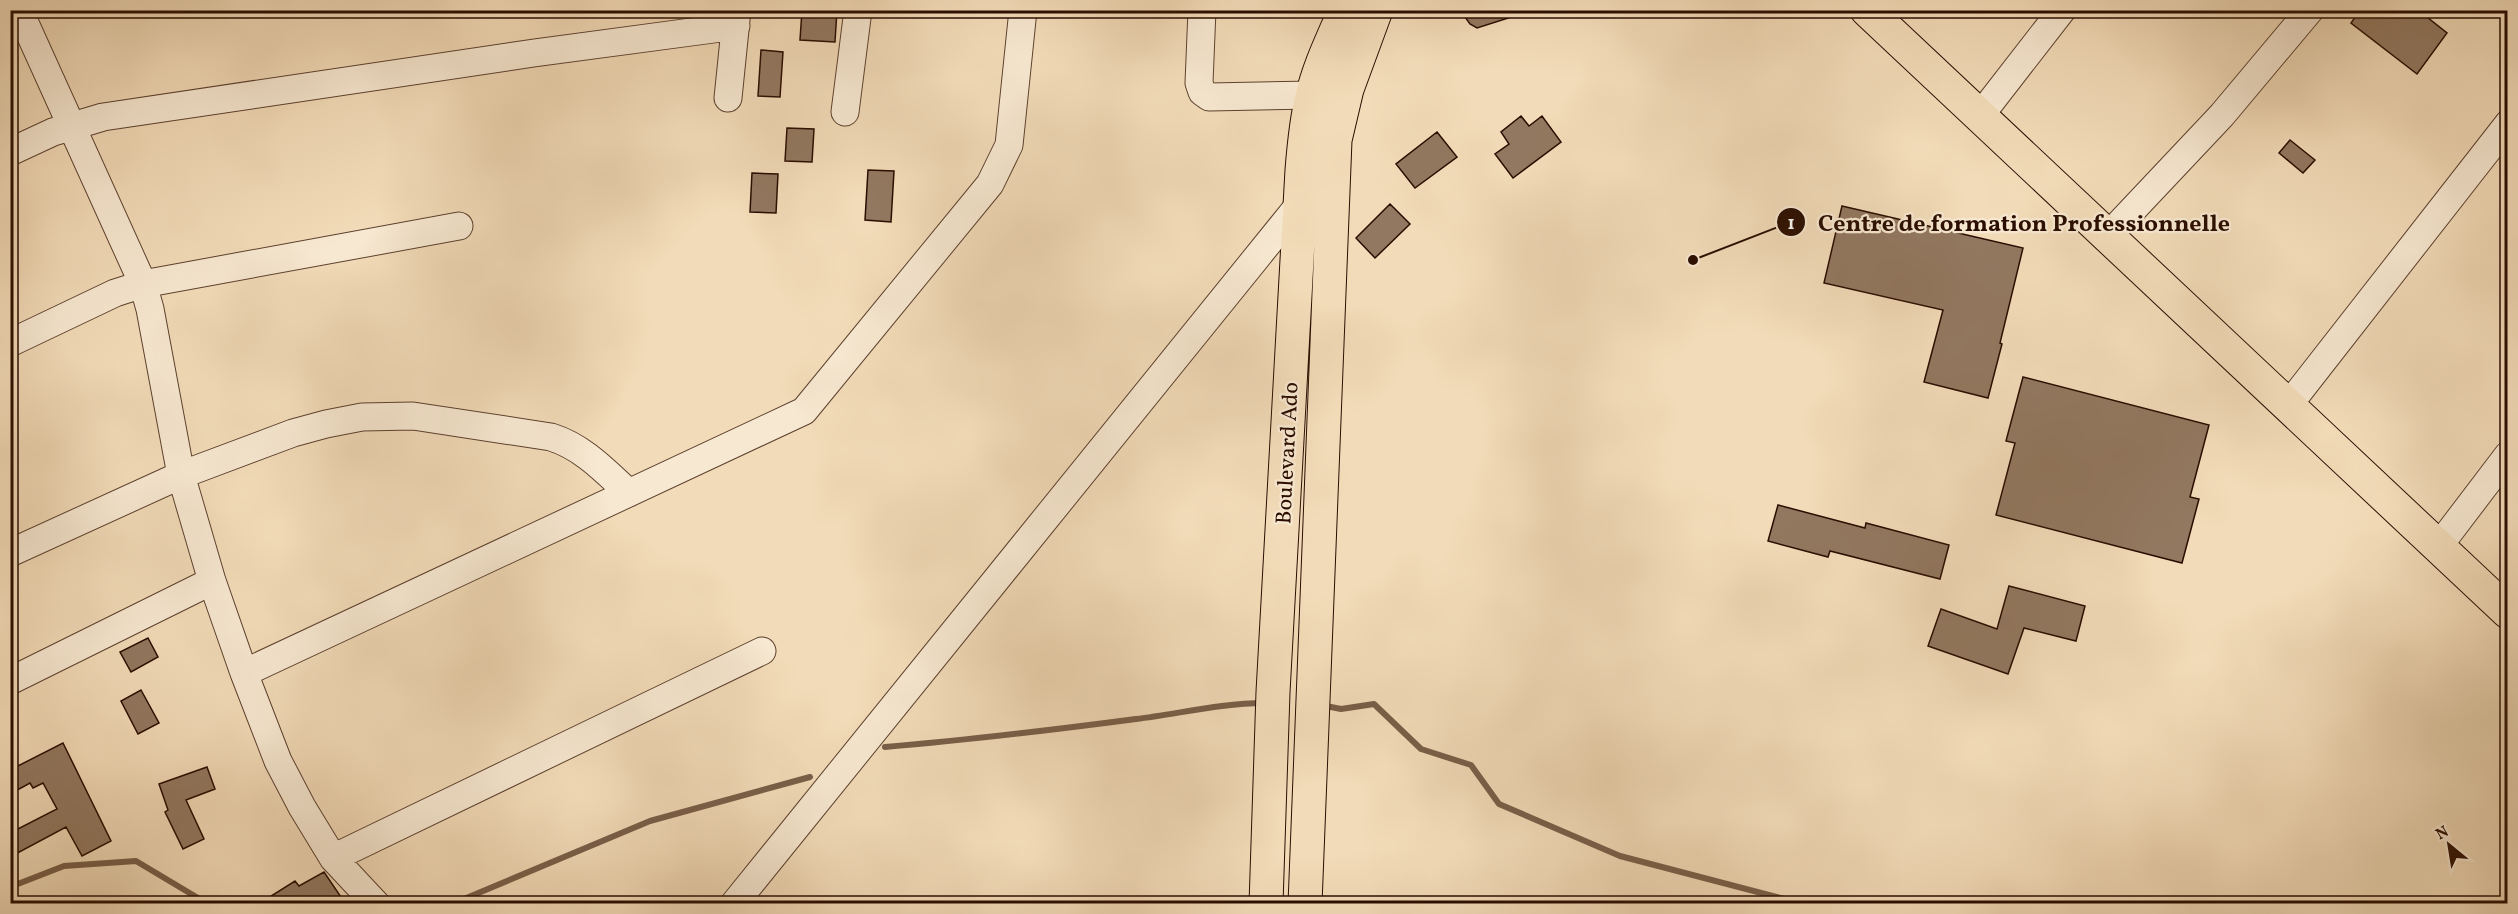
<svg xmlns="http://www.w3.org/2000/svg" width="2518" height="914" font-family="Vollkorn,serif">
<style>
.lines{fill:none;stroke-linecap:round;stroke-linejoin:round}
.stream{stroke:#795f49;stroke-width:6}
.building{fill:#927860;stroke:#2a0d00;stroke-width:1.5}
.minor-casing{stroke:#5c402e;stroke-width:29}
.major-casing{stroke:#2a0d00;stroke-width:35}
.minor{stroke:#f7e8d1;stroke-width:27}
.major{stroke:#f2dbb8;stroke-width:33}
.labels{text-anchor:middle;stroke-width:4.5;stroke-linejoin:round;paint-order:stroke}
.street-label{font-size:22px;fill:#2a0d00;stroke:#f7e8d1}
.leader{fill:none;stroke:#2a0d00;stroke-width:2}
.callout-dot{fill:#2a0d00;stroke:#f7e8d1;stroke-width:2}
.mark-label{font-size:18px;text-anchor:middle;font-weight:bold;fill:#fff}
.callout-label{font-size:24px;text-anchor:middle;font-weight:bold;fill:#2a0d00;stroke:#f7e8d1;stroke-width:4.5;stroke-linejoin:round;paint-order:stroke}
</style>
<rect width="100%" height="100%" fill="#f2dbb8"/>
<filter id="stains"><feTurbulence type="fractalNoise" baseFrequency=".00333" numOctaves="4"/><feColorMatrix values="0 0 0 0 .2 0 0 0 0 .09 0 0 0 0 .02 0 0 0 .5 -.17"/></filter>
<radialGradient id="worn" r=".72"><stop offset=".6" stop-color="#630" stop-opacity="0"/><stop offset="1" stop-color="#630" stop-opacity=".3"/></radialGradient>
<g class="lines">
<!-- stream -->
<path class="stream" d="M1321 705 1341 709 1374 704 1421 749 1471 765 1499 804 1620 856 1803 904
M885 747C969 740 1052 730 1136 719 1178 714 1221 703 1264 703
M10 887 64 866 136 861 208 904
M452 904 650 821 810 777"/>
</g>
<!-- building -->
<path class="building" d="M802 10H837L835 42 800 40Z
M1460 10H1521V14L1477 28 1470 24Z
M2360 10H2418L2447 33 2417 74 2351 23Z
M761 50 783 52 780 97 758 96Z
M1521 116 1529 126 1542 116 1561 142 1513 178 1495 154 1509 144 1501 132Z
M787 128 814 129 812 162 785 161Z
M1437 132 1457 157 1415 188 1396 164Z
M2290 140 2315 160 2303 173 2279 153Z
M868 170 894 171 891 222 865 220Z
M752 173 778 174 776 213 750 212Z
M1390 204 1410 224 1375 258 1356 238Z
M1842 206 2023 248 2000 343 2002 344 1988 398 1924 382 1943 310 1824 283Z
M2023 377 2209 425 2190 497 2199 499 2182 563 1996 515 2015 443 2006 441Z
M1778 505 1865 528 1866 523 1949 545 1940 579 1830 551 1828 557 1768 541Z
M2009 586 2085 606 2076 641 2024 628 2008 674 1928 646 1941 609 1997 629Z
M148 638 158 657 131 672 120 652Z
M141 690 159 723 138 734 121 701Z
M63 743 111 841 82 856 66 827 10 857V833L57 809 43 783 33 788 30 783 10 794V770Z
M207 767 215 789 186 800 204 839 183 849 165 812 168 810 159 784Z
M324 872 345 903H260L295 881 299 886Z"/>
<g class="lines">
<defs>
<path id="minor" d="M19 10 143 284 150 309 181 475 212 581 244 673 278 761 302 807 333 858 376 904
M1202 10 1199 83 1202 92 1209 97 1312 95
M728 98 737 10
M845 112 858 10
M1979 117 2062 10
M10 152 53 132 103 117 534 53 736 26
M2106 238 2222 115 2310 10
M10 343 115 293 143 284 459 226
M2287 407 2508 124
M2438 547 2508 455
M10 553 181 475 293 433 326 424 362 417 413 416 551 437C583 447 605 471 629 493
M244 673 804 411 990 184 1009 145 1023 10
M10 681 212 581
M333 858 762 651
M734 904 1299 205"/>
<path id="major" d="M1867 10 2508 612
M1266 904 1273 692 1302 170C1304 145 1306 121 1312 97 1319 66 1333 39 1345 10
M1305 904 1335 140 1347 89 1376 10"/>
</defs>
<!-- minor casing -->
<use href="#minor" class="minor-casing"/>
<!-- major casing -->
<use href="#major" class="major-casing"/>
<!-- minor -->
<use href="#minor" class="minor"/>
<!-- major -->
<use href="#major" class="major"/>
</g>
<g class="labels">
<!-- street labels -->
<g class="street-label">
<text transform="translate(1286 453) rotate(-87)" y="8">Boulevard Ado</text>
</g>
</g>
<!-- callouts -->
<path class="leader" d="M1693 260L1791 222"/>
<g class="callout-dot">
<circle cx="1693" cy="260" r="6"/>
<circle cx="1791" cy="222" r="15"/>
</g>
<g class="mark-label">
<text x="1791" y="229">1</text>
</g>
<g class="callout-label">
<text x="2024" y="231">Centre de formation Professionnelle</text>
</g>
<!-- margin -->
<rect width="2518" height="914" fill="none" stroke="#f2dbb8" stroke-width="36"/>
<rect x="12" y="12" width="2494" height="890" fill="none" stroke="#2a0d00" stroke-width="3"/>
<rect x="18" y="18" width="2482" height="878" fill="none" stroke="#2a0d00" stroke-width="1.5"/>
<!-- north arrow -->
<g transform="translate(2449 845) rotate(330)" stroke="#f7e8d1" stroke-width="4.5" paint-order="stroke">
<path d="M0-4.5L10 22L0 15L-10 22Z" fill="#2a0d00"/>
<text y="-9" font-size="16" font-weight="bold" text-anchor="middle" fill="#2a0d00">N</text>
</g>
<rect width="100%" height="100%" filter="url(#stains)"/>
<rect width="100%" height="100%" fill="url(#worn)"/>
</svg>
